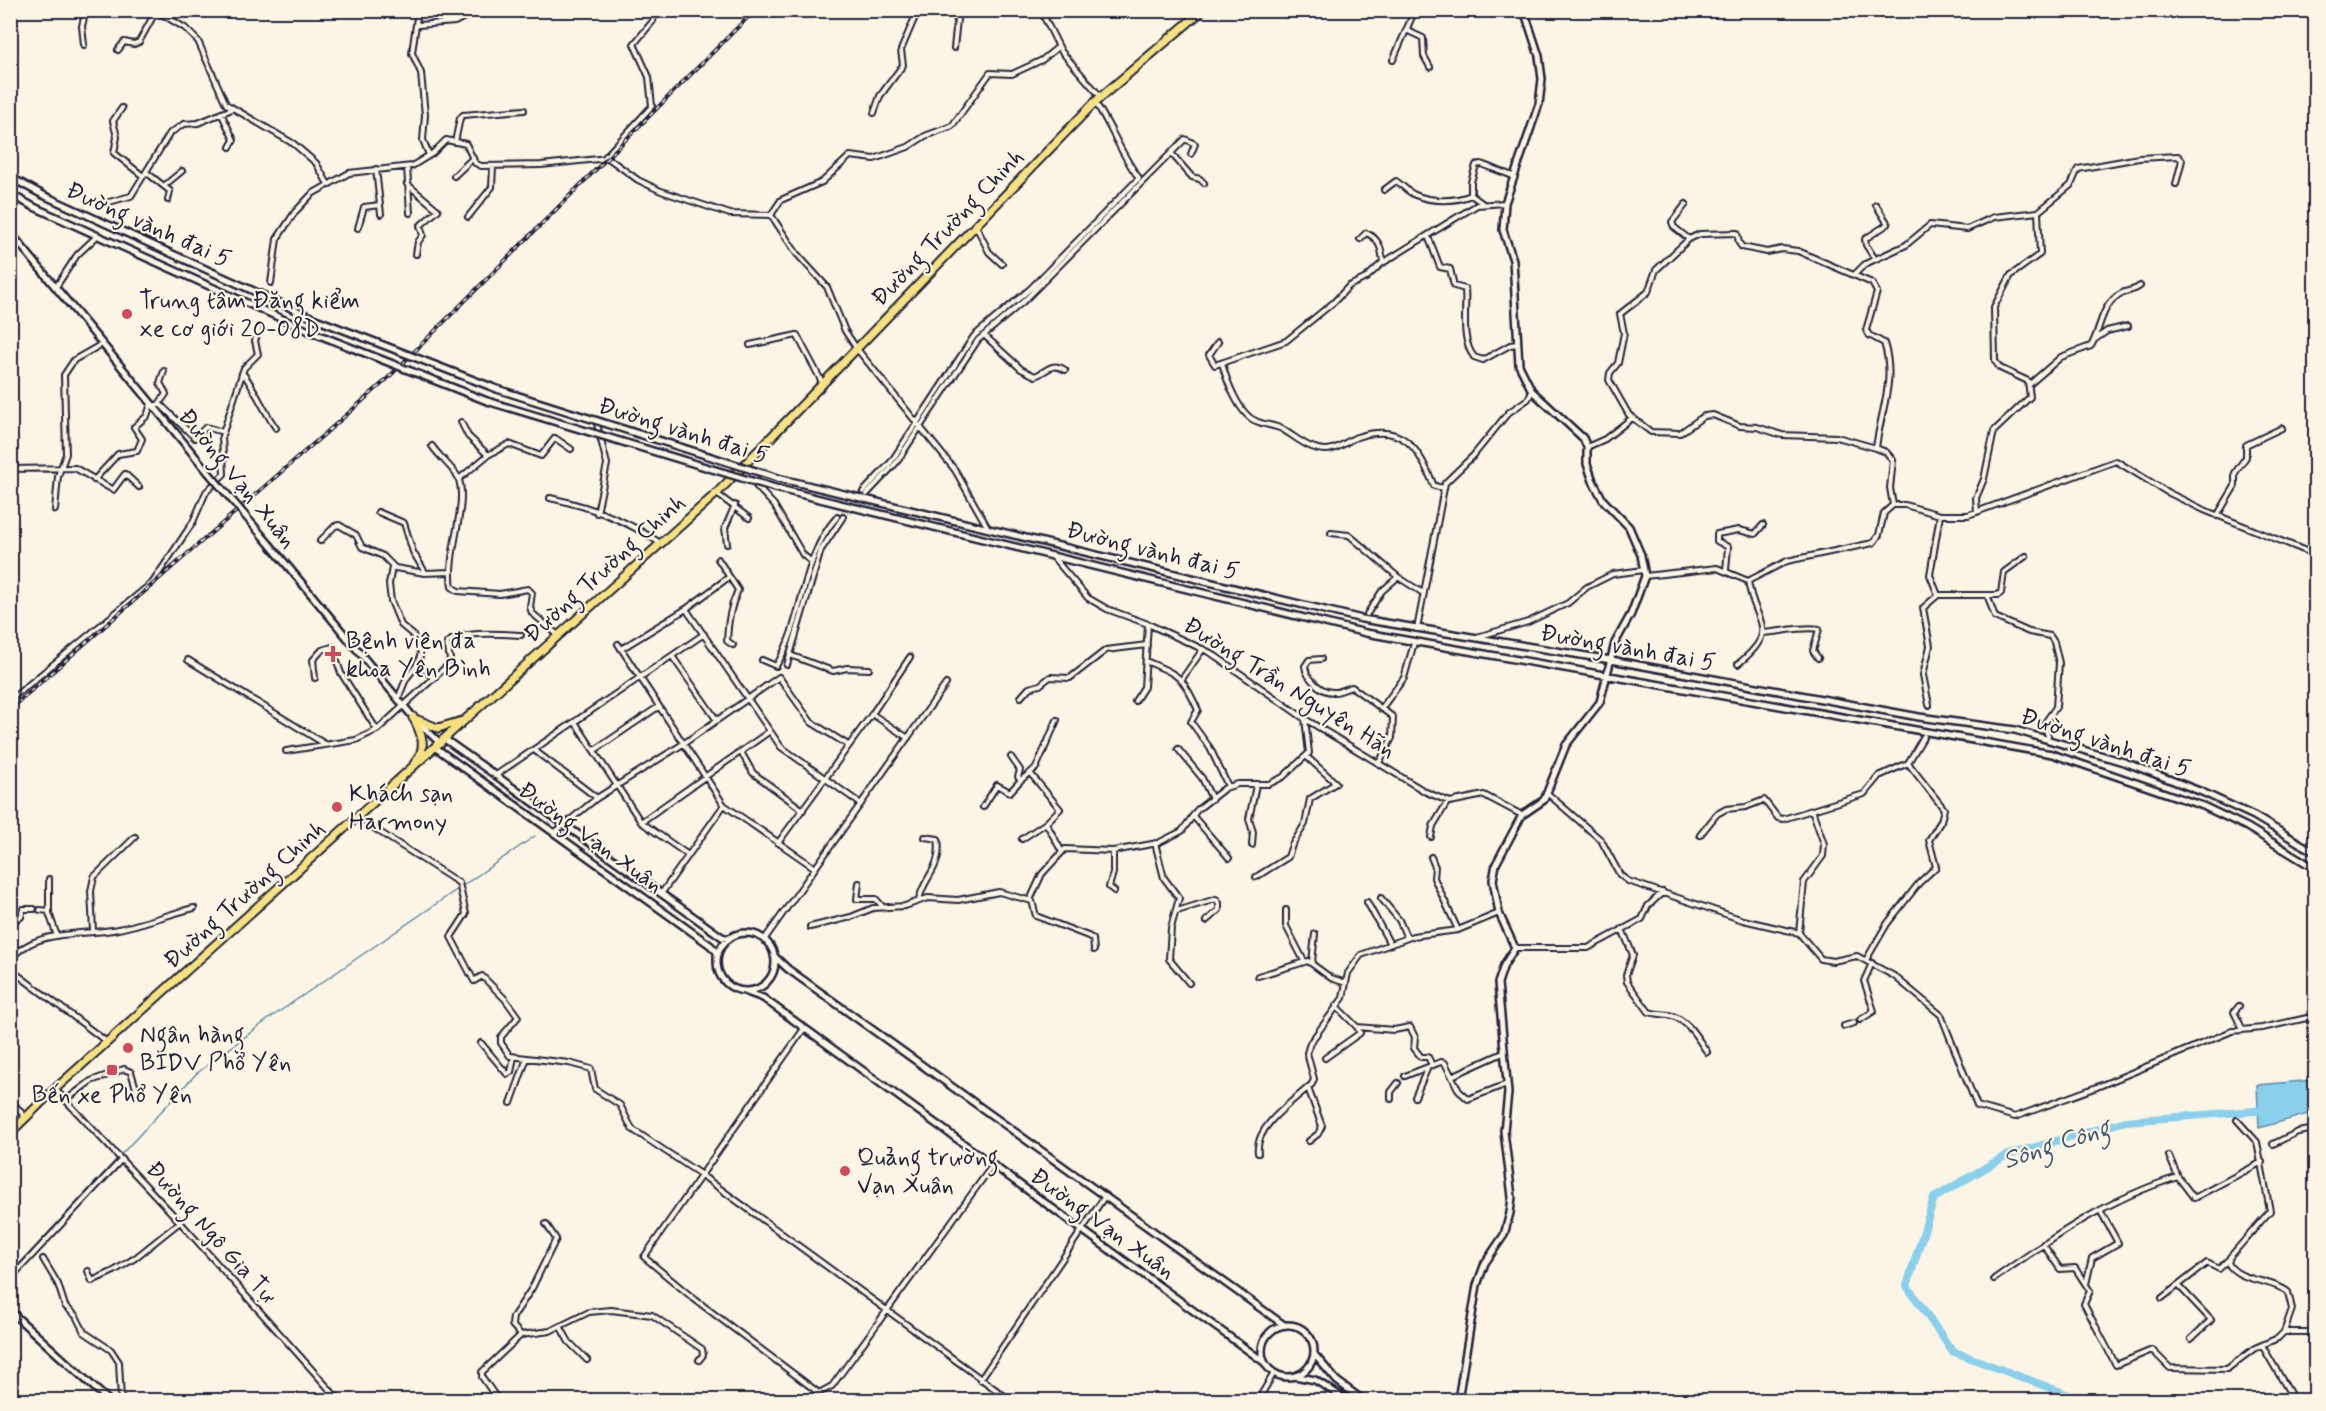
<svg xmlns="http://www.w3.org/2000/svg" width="2326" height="1411" font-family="Mynerve,sans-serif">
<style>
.water{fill:#8acfec;stroke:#608aa5;stroke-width:1.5}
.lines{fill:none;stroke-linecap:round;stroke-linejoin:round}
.stream{stroke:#608aa5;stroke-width:1.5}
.river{stroke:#8acfec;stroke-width:8}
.street-tunnel{stroke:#d0cbc3;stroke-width:4;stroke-dasharray:4 2;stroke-linecap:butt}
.street-casing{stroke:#22223b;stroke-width:8}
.secondary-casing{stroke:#22223b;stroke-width:10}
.highway-casing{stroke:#22223b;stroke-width:11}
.street{stroke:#fcf5e5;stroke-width:4}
.secondary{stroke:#fcf5e5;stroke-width:5}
.highway{stroke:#f7e281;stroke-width:7}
.rail-casing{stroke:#22223b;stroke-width:4}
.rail{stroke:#fcf5e5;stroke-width:1.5;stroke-dasharray:4.5;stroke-linecap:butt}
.secondary-bridge-casing{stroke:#22223b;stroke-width:10;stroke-linecap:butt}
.secondary-bridge{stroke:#fcf5e5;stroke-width:5}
.poi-dot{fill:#d1495b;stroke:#fcf5e5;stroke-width:2}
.labels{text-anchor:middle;stroke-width:4.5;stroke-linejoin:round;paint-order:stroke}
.street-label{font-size:24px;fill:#22223b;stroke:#fcf5e5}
.poi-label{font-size:24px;fill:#22223b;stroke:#fcf5e5;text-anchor:start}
.water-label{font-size:26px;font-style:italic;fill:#415670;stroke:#fcf5e5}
</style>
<rect width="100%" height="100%" fill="#fcf5e5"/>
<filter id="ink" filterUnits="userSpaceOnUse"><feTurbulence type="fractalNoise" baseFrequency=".0167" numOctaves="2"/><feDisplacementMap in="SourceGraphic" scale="12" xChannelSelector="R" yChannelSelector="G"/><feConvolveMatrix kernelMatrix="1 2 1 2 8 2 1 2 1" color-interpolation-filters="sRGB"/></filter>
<g filter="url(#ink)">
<!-- water -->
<path class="water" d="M2315 1080V1112L2259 1128 2257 1085Z"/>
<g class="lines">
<!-- stream -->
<path class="stream" d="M10 1274 196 1074 270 1018 535 836"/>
<!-- river -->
<path class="river" d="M2082 1400 1952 1351 1907 1286 1934 1198 2007 1155 2126 1121 2267 1110"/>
<!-- street-tunnel -->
<path class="street-tunnel" d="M837 517 863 492
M843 517 864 497"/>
<defs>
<path id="street" d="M155 10 185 28 198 41 226 104 294 144 316 163 328 184
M418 10 412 53 421 73 425 115 423 140 429 155
M929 10H937
M1030 10 1042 13 1061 51 1101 97
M418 25 455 22 478 10
M1406 30 1423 38 1424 56 1430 67
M84 45 82 26 86 10
M954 48 958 10
M118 50 124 42 134 44 139 42 156 11
M2316 58V65
M1393 60 1415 10
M1095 102C1112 127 1121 155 1139 178
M122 108 113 121 117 137 114 153 143 176
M221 113 234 140 230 147
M874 113 880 96 903 65 901 50 918 10
M455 142 460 118 463 115 524 110
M1171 153 1192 177 1200 179 1204 183
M604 158 652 106 649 77 634 44 653 21 656 10
M407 167 410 213
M376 169 381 214
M146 172 170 191 168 200
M454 176 473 158
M407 184 438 210 420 226 423 235 418 242 416 254
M165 185 182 171
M1384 190 1396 181C1402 185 1408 192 1415 195 1432 202 1455 202 1471 195L1482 203
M1471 195V182L1476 165 1481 164 1513 176
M109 202 131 196 170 133 184 124 198 123 232 109
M1686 204 1672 222 1674 227 1689 239
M771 215 781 200 822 182 850 156 874 159 908 147 925 136 952 126 990 73 1012 74 1042 60 1058 47
M468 217 492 187 493 166
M976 226 989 252 1002 264
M358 228 364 207 380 205
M1428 236 1440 267 1450 269 1454 286 1465 289C1467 310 1460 339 1474 357L1483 360 1510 345 1517 344
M1360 239 1366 233C1379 238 1382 249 1383 263
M1875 259 1866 245 1865 239 1888 224 1876 205
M1855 274 1865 264 1906 245 1930 225 1967 229 1994 217 2038 212
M271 283 277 239 295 212 312 194 349 173 412 166 433 153 446 140 466 144 475 163 481 166 541 165 608 158 638 180 661 191 730 214 771 215 797 254 827 287 845 331 857 349 955 470 988 528
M56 287 77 255 95 238
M984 335 1021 369 1035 376C1047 372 1051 361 1065 370
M2094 340 2107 331 2128 326
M1218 342 1209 355 1215 365 1286 341 1334 302 1349 286 1366 278 1381 264 1477 205 1505 203
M750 345 797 335 823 384
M1222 363C1226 379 1239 415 1256 421 1264 425 1274 425 1282 429 1297 438 1309 450 1327 450 1340 449 1346 441 1357 437 1403 422 1418 447 1434 486L1444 488
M242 373C249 377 267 417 276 428
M2030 384 2061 357 2091 346C2101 330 2100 304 2122 293 2129 290 2134 291 2140 286
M159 404 166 394 160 383 164 371
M156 405H161L195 438 206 427 223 432
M596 420 607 464 597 513
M461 422 468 436 488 455
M432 446C438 455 455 471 458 477 469 504 446 553 452 587L458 591 500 594 528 589 532 593 530 607 532 613 558 635
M1587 447 1605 439 1632 418
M1876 448C1881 409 1896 381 1884 343L1869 335 1866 330 1877 292 1872 283 1798 251 1782 249 1767 252 1742 247 1739 243 1737 233 1700 234 1689 239 1656 270 1648 292 1620 314 1624 333 1618 363 1610 373 1609 380 1629 415 1651 432 1680 433 1704 416 1713 415 1740 426 1757 427 1782 435 1837 437 1876 448 1886 452 1893 460 1890 488 1893 505
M10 469 75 468 113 490 125 474 139 487
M459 479 488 455 509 444 541 456 555 438 571 449
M94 480 118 454 137 451 142 439 134 427 147 416 151 404
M756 486 774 505 803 555 812 562
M863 492 891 462 974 336 1031 288 1139 178
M717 494 749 518
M867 494 896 463 978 340 1025 300 1185 139 1195 144 1191 154
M550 498C588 506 628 521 660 543
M55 510 58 476 66 454 64 375 74 360 102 344
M378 512 404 523 413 552 425 572
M1977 512 1976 498 1984 479 1994 431 2030 397 2028 381 2000 368 1995 361 1994 307 2011 275 2040 254 2038 212 2071 185 2078 169 2139 158 2178 156 2182 160 2176 184
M2217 516 2235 486V473L2246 457V445L2282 428
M1331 533 1349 535 1398 577 1423 593
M320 541 335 526 339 525 356 535 362 547 383 556 395 568 425 573 450 572
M727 544 725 528 735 505
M1052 556 1088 598 1107 609 1148 624 1211 653 1305 719 1426 792 1450 802 1484 795 1522 815
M718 559 738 590C730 607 728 622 727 641L733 645
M392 567 389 584 391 601 401 625 413 635 421 653 417 665 406 679 398 699
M1726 570 1728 547 1717 541V534L1739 530 1755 534 1763 525
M1645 576 1717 568 1748 581 1787 561 1873 543 1879 535 1884 513 1893 505H1905L1940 515H1968L2116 461 2167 492 2204 510 2316 555
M1938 595 1930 575 1940 515
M1988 597 1995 617 2029 632 2050 636 2054 642 2059 663 2056 707 2044 724 2048 736
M686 609 781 747 861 804
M1367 614 1382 591 1398 577
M1417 629 1445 483 1473 456 1508 413 1528 399 1532 391
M1762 633C1780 632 1805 626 1819 629L1813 651 1818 658
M1477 637 1528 622 1568 603 1587 587 1613 574 1644 570
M618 644 724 805 815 868
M621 649 686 609 729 577
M790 655 833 671 847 668 869 669
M672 656 716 719
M1321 659 1309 660 1305 666C1306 677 1320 692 1333 692 1339 693 1346 688 1352 687L1393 717 1392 738 1379 763
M188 660 325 744
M762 660 776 666C805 620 800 558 837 517
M1146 661C1180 676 1182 675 1198 710L1191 722 1210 748 1228 786
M418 663 434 679
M1738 664C1782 628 1754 624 1748 581
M787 665 821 550 843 517
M315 678 313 660 322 650 332 647 341 673 377 730
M1182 679 1203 649
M1021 697 1029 688 1040 685 1050 677 1070 678 1106 650 1147 645
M10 700 153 582 193 522 206 492 224 474 222 436 244 368 258 354 255 341 259 329
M1135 701 1144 687 1148 624
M1929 705 1923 675 1930 646 1923 608 1938 595H1998L2001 593 2004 572 2026 556
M1381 709 1404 678 1414 643
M872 714 908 738
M575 722 641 822 688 855
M1178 749 1202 778 1212 799
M534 750 597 798
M595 750 658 707
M286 751 356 740 377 730 447 666 450 659 447 643C460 630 503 634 521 635
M741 752 753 773 803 810
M1011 757 1020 770 1018 777 1021 780 1036 768 1057 720
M496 775 704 634
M1547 793 1601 840 1620 875 1628 881 1743 920 1799 933 1821 959 1833 961 1857 956 1894 976 1941 1015 1977 1106 2015 1117 2097 1087 2232 1031 2262 1028 2316 1016
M983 807 997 785 1010 792 1020 781
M1193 816 1229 858
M358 818 459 883 466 914 451 937 474 981 482 976 505 999 518 1017 501 1037V1043L510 1056 569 1063 591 1069 595 1089 620 1105 632 1129 700 1174 1010 1400
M641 822 770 731
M1046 823 1062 852
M554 833 597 798 683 744 779 677 811 722 848 745
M1700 835 1717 814 1726 809 1746 807 1764 800 1778 818 1783 819 1864 794 1879 776 1908 763 1924 736
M1431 837 1433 826 1448 801
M1022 839 1046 823 1060 809 1030 773
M778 843 872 714 910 657
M1155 843 1164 878 1179 898 1171 928 1169 959 1189 983
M1252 845 1253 832 1249 819 1256 785
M1113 851V873L1109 887 1114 891
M1431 857 1435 867 1434 878 1458 930
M1256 877 1288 857 1292 845 1305 824 1310 799 1336 783 1307 757
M49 879V913L57 936
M859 883 857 899H876L882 906
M661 894 724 805
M1381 898 1399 920 1407 938
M1030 900 1042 874 1065 849 1113 851 1158 843 1182 831 1197 810 1225 788 1238 784H1269L1283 777 1309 753 1305 719
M919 901C922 878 943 869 938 839L925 837
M1367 902 1390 944
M40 910 49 911
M1286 910V926L1304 961
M1177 911 1216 899 1219 903V910L1206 921
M10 922 21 917 23 909H34
M810 927 851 917 873 908 905 906 928 898 958 900 999 892 1032 901 1036 916 1088 936 1093 939 1094 950
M1622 929 1633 955 1626 975 1627 982 1649 1012C1656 1014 1662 1014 1669 1015 1688 1019 1697 1038 1707 1052
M93 931 91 891 94 877 135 837
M1799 933 1804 882 1823 856 1824 844 1812 810
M764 940 946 684
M1515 948H1588L1642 919 1648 906 1663 892
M1866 960 1887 924 1919 883 1936 867 1929 840 1941 821 1944 809 1908 763
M10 961C32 928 85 936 118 929 144 924 169 914 194 908
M1312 962 1315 934
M10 969 107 1042
M1258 976 1308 961 1331 978 1346 983
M2239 1006 2234 1012 2243 1030
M1860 1020 1874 1011 1864 981 1872 963
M1844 1026 1854 1023
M1357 1027 1394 1030 1410 1027 1415 1037 1414 1048 1421 1057H1428L1432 1065
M803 1030 644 1257 693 1298 819 1393 832 1386 992 1166
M481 1043 507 1074 511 1072 514 1057
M1325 1058 1360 1033 1357 1027 1336 1006
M1405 1076 1428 1067
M1452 1076 1503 1053
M1308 1088 1322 1126 1318 1134 1309 1141
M55 1089 180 1222 339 1400
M1415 1097 1428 1067 1441 1062 1445 1063 1459 1091 1468 1099 1507 1084
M10 1099 26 1118
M1391 1099V1092L1398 1083
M66 1100 91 1081 124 1069 131 1072 138 1095
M511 1103 527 1058
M2273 1144 2298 1132 2316 1129
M1258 1153C1254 1126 1295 1100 1312 1084L1314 1079 1307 1053 1310 1043 1343 998 1348 973 1361 955 1413 936 1458 930 1499 913
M2169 1156 2178 1177 2194 1198 2262 1162
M2043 1244 2060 1269 2075 1268 2090 1291 2084 1304 2116 1365 2152 1350 2170 1368 2227 1369 2255 1348 2278 1338 2284 1332 2292 1309 2288 1292C2272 1279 2238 1282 2228 1263L2230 1257 2270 1211 2257 1142 2237 1120
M43 1259 58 1284 65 1306 76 1316 84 1332 111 1350 119 1362 121 1400
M88 1271 92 1281 114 1271 135 1258 180 1222
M10 1279 122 1159
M1994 1279C2051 1238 2109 1198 2178 1177
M2086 1284 2092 1258 2118 1243 2100 1210
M2180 1287 2211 1320 2191 1339
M2162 1298 2207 1263 2219 1269 2228 1260
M560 1326 569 1342 587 1360
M2284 1332H2316
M521 1335 550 1331 589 1312 611 1310 652 1315 702 1349 703 1355 699 1360
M2263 1347 2294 1400
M980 1380 1105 1196
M498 1400 482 1377V1372L521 1335 512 1325 513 1317 532 1288 556 1239 546 1224
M1258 1400 1274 1373"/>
<path id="secondary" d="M10 177 43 195 313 318
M10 194 34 207 309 331
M10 232 208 472
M778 478 1362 619 1611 660 1919 717 2015 730 2127 763 2202 792 2254 816 2316 853
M775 488 1366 633 2052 754 2203 806 2247 827 2316 869
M271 546 413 717 441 744
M446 740 722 937 729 939
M436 748 710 945 717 952V960
M717 962a29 29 0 1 1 58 0a29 29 0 1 1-58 0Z
M774 956 788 969 1284 1325
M744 991 763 998 1264 1362
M10 1311 108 1400
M1262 1351a26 26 0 1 1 52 0a26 26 0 1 1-52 0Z
M1314 1354 1337 1381 1363 1400
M1295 1376 1315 1380 1347 1400
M1458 1400 1477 1285 1485 1263 1504 1235 1510 1213 1512 1197 1504 1131 1508 1093 1498 983 1504 965 1515 948 1499 913 1493 880 1496 864 1522 815 1544 800 1566 745 1600 702 1615 643 1631 614 1645 576 1641 555 1629 527 1603 500 1593 481 1587 464V447L1583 438 1532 391 1519 365 1513 260 1503 230 1505 203 1539 104 1542 79 1539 56 1524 10"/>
<path id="highway" d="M413 717C422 734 428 748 414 764
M413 718 438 728 462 721
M10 1133 55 1089 719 491 1095 102 1203 10"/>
</defs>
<!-- street casing -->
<use href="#street" class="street-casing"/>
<!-- secondary casing -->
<use href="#secondary" class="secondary-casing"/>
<!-- highway casing -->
<use href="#highway" class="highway-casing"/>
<!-- street -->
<use href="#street" class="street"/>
<!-- secondary -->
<use href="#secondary" class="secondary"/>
<!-- highway -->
<use href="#highway" class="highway"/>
<defs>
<path id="rail" d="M10 709 384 382 755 10"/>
</defs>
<!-- rail casing -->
<use href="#rail" class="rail-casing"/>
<!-- rail -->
<use href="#rail" class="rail"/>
<defs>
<path id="secondary-bridge" d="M313 318 497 389 778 478
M309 331 487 401 775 488
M208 472 271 546"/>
</defs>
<!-- secondary-bridge casing -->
<use href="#secondary-bridge" class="secondary-bridge-casing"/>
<!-- secondary-bridge -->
<use href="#secondary-bridge" class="secondary-bridge"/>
</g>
</g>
<!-- markers -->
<g class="poi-dot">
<circle cx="127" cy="314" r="6"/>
<path d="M330 645h6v6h6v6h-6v6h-6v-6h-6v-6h6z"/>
<circle cx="337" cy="807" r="6"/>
<circle cx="128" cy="1048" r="6"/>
<rect x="106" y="1064" width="12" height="12" rx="3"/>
<circle cx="845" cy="1171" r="6"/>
</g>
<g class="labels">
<!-- street labels -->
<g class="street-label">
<text transform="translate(149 224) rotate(24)" y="8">Đường vành đai 5</text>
<text transform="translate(947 227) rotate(-46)" y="8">Đường Trường Chinh</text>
<text transform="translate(684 430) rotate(17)" y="8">Đường vành đai 5</text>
<text transform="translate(238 478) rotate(51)" y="8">Đường Vạn Xuân</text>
<text transform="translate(1153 550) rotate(14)" y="8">Đường vành đai 5</text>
<text transform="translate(604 568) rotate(-42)" y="8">Đường Trường Chinh</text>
<text transform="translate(1628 647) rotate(10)" y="8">Đường vành đai 5</text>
<text transform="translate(1290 687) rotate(32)" y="8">Đường Trần Nguyên Hãn</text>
<text transform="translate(2106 742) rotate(18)" y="8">Đường vành đai 5</text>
<text transform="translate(591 837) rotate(36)" y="8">Đường Vạn Xuân</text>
<text transform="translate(244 894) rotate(-42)" y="8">Đường Trường Chinh</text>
<text transform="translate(1103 1223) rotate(36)" y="8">Đường Vạn Xuân</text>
<text transform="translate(212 1232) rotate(48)" y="8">Đường Ngô Gia Tự</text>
</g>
<!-- poi labels -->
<g class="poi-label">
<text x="139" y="308">Trung tâm Đăng kiểm<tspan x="139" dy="28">xe cơ giới 20-08D</tspan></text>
<text x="346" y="648">Bệnh viện đa<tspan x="346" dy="28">khoa Yên Bình</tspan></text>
<text x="349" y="801">Khách sạn<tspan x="349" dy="28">Harmony</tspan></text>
<text x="140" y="1042">Ngân hàng<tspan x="140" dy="28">BIDV Phổ Yên</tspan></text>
<text x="112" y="1102" text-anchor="middle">Bến xe Phổ Yên</text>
<text x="857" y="1165">Quảng trường<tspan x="857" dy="28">Vạn Xuân</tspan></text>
</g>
<!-- water labels -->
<g class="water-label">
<text transform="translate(2056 1143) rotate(-18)" y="9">Sông Công</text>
</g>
</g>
<!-- margin -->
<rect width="2326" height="1411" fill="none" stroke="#fcf5e5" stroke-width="36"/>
<rect x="18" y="18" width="2290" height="1375" fill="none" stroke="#22223b" stroke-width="2" filter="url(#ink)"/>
</svg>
